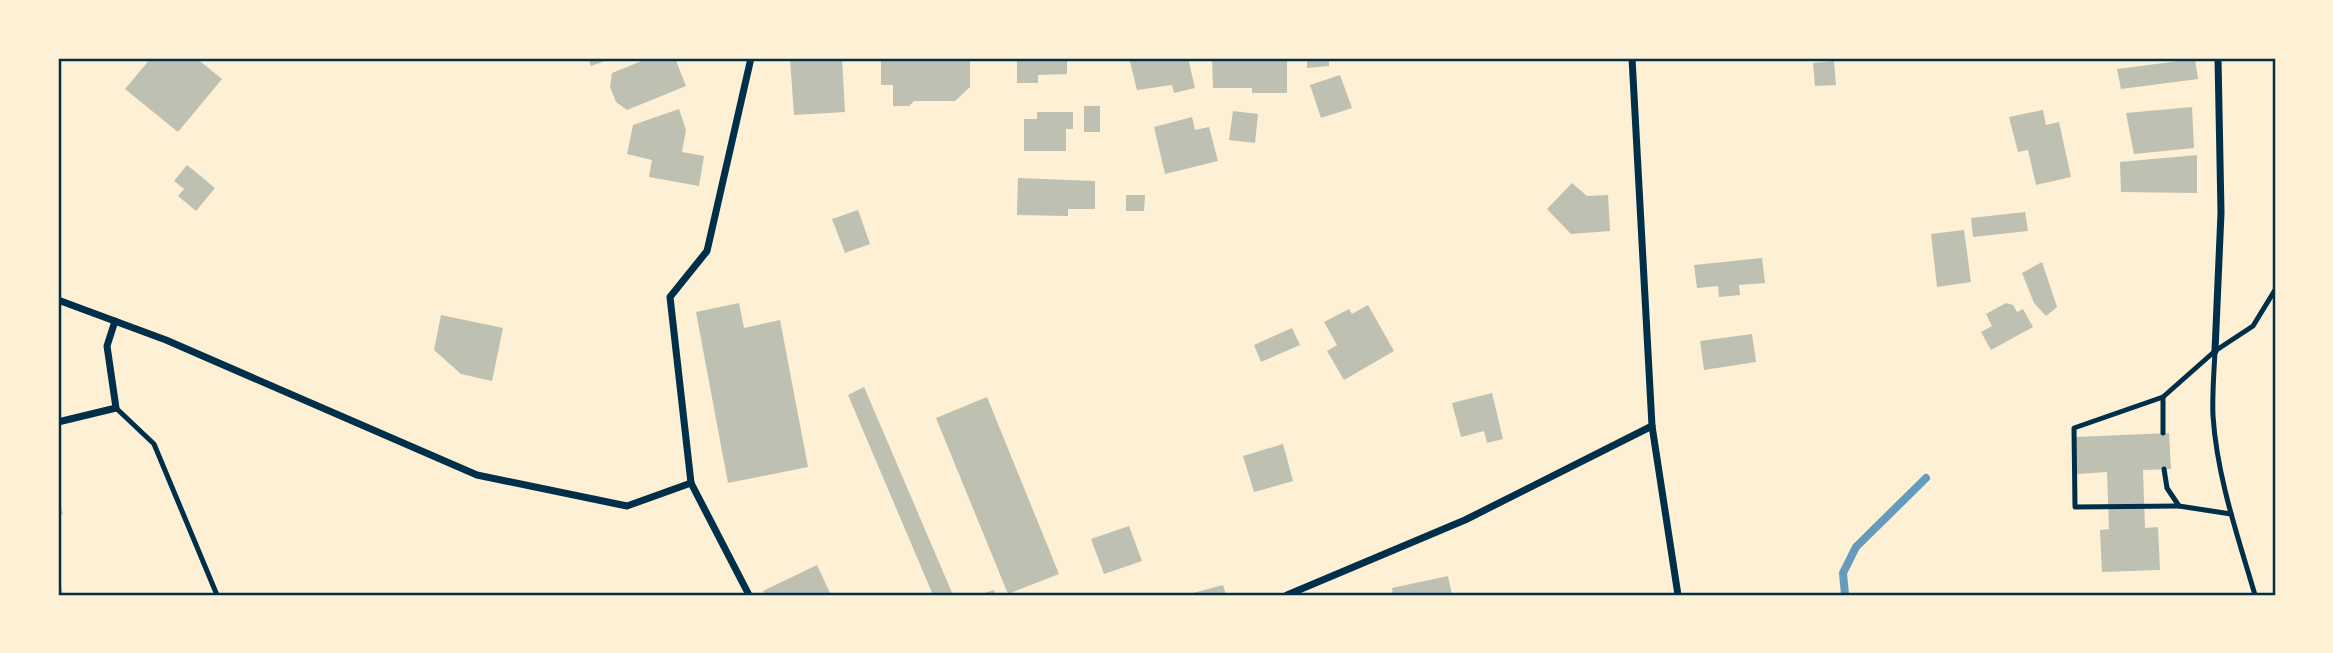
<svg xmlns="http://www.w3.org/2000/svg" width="2333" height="653" viewBox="0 0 2333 653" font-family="Barlow,sans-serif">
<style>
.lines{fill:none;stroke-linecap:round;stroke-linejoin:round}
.stream{stroke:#669bbc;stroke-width:8}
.building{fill:#bec0b2}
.service{stroke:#003049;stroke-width:5}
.minor{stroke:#003049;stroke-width:7}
.neatline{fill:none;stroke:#003049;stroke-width:2.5}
</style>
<rect width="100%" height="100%" fill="#fdf0d5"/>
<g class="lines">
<polyline class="stream" points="1845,595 1843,573 1856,547 1926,478"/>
</g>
<g class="building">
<polygon points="151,58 196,58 222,79 178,132 125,89"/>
<polygon points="588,58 614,58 591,66"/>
<polygon points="649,58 675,58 686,86 627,110 616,102 610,87 612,73"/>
<polygon points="790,58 842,58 845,112 794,115"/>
<polygon points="881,58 970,60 970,87 955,101 914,101 909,106 893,106 893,85 881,85"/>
<polygon points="1017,58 1067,58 1067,74 1038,75 1038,83 1017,83"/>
<polygon points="1129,58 1188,58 1195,88 1174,93 1172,85 1137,90"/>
<polygon points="1212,58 1287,58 1287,93 1252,93 1252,88 1213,88"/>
<polygon points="1307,58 1329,58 1329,66 1307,68"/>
<polygon points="2195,59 2198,79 2121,89 2117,69"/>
<polygon points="1834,61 1836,85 1815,86 1813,63"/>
<polygon points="1340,75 1352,108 1321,118 1310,85"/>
<rect x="1084" y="106" width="16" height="26"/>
<polygon points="2192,107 2194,148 2134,154 2126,113"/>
<polygon points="679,109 686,130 682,152 704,156 699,186 649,177 652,160 627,154 633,125"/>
<polygon points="2043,110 2046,125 2059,122 2071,177 2036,185 2028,150 2018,152 2009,117"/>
<polygon points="1233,111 1258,114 1255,143 1229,140"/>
<polygon points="1037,112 1073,112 1073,129 1066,129 1066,151 1024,151 1024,119 1037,119"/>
<polygon points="1192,117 1195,130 1209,127 1218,161 1165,174 1154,127"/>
<polygon points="2197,155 2197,193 2121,192 2120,162"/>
<polygon points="187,165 215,188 196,211 178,196 184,189 174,181"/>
<polygon points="1018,178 1095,181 1095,209 1068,209 1068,216 1017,215"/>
<polygon points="1572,183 1587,196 1608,195 1610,231 1571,234 1547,209"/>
<polygon points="1126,195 1145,195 1144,211 1126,211"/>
<polygon points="858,210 870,244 845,253 832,219"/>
<polygon points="2025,212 2028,231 1973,237 1971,218"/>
<polygon points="1964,230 1971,282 1937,287 1931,234"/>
<polygon points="1762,258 1765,283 1739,285 1740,295 1719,297 1718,286 1697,288 1694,265"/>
<polygon points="2042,262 2057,307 2046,316 2034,303 2022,273"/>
<polygon points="739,303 744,328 780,320 808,467 728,483 696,312"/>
<polygon points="2006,303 2013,305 2017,312 2023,309 2033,327 1991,350 1981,332 1992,326 1986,314"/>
<polygon points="1368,305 1394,351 1344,380 1327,351 1337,345 1324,322 1349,309 1352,314"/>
<polygon points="441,315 503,328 492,381 461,374 434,350"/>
<polygon points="1292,328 1300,345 1261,362 1254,345"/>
<polygon points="1752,334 1756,362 1704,370 1700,341"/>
<polygon points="864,387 953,595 933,595 848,395"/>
<polygon points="1492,393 1503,439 1487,443 1484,431 1461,437 1452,403"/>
<polygon points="987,397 1059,574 1008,594 936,418"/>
<polygon points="2169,433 2171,469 2143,470 2145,528 2158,527 2160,570 2102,572 2100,530 2109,529 2107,472 2077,474 2076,437"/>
<polygon points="1283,444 1293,481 1254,492 1243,456"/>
<polygon points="58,497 63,514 58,515"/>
<polygon points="1129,526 1142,561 1104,574 1091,539"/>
<polygon points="817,565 831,595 765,595 763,591"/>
<polygon points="1448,576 1452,595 1393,595 1392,588"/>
<polygon points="61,584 63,595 58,595 58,585"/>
<polygon points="1223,585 1226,595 1189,595 1189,594"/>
<polygon points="994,590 995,595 978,595"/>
</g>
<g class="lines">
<g class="service">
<path d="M2215,351C2214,373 2212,395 2213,416C2217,477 2238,537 2255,595"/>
<polyline points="2163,397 2074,428 2075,507 2179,506"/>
<polyline points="116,408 154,444 217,595"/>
<polyline points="2163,433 2163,397 2215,351 2253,326 2275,290"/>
<polyline points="2164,469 2167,488 2179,506 2231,514"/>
</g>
<g class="minor">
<polyline points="1632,58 1652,426 1678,595"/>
<polyline points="58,300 166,340 477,475 627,506 691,483"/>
<polyline points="2215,351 2221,213 2218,58"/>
<polyline points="58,422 116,408 107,346 115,321"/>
<polyline points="749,595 691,483 670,297 707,251 751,58"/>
<polyline points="1287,595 1465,520 1652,426"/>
</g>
</g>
<rect width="2333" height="653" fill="none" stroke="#fdf0d5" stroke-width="119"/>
<rect x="60" y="60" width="2214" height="534" class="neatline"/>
</svg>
